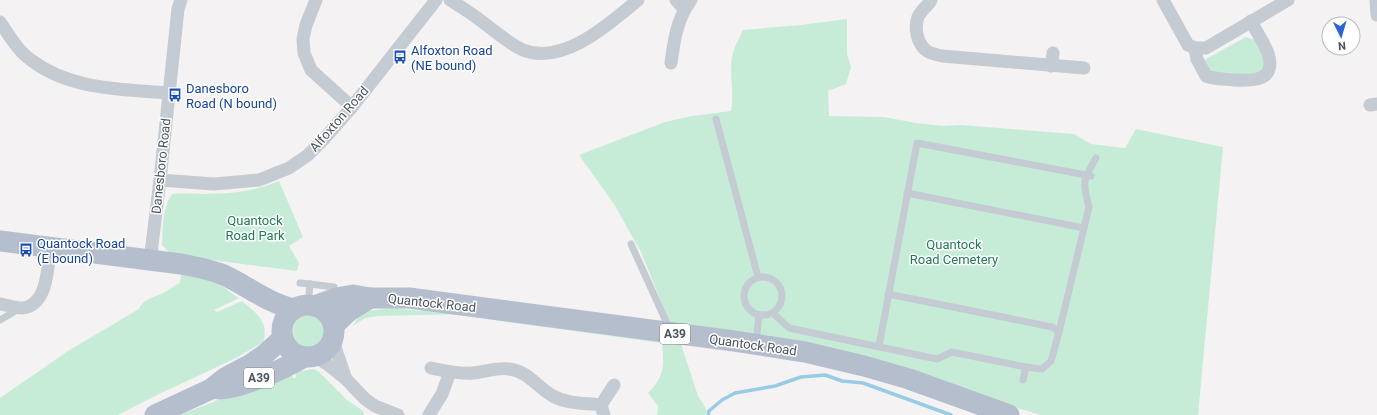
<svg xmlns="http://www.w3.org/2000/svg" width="1377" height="415" viewBox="0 0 1377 415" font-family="Roboto,sans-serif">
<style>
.green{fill:#c6ecd8}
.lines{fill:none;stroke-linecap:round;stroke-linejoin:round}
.stream{stroke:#98cce4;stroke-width:3.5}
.lane{stroke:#c4cbd2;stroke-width:7}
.street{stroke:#c4cbd2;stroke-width:13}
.primary{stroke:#b5becd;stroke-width:21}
.labels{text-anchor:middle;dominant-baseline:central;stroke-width:3;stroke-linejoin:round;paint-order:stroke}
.shield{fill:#fff;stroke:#81878e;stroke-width:1}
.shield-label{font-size:12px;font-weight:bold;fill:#4b535d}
.transit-label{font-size:13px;fill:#164399;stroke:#fff;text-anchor:start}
.street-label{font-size:13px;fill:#4b535d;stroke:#fff}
.park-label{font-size:13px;fill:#227956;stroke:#fff}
</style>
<rect width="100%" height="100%" fill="#f4f2f2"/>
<g class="green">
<path d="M847,19V54L851,67L846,84L828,91L829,116L884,117L916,123L944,126L961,125L1074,134L1091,144L1125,148L1136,129L1223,147L1198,415H1041L998,402L671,326L641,252L614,204L579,155L665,122L692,116L731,111C735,94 728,70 733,53C735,45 740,37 743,30L801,25Z"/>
<polygon points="1246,37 1255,40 1267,63 1264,73 1213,76 1205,65 1206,59"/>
<path d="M279,181L303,237L289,246L299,263L297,271L181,256L170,253L162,245C163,227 162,209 172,194C184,193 195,194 206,194C232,194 255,191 279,181Z"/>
<path d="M181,275C196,276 211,279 224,287C229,291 233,295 239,298L214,310L217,312L242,301C255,312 270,322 263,342L236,358L157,395L118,415H0V398L68,351L139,309C144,298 154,298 163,293C169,290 174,285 180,283Z"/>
<path d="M436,307L680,341L698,396L707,410L705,415H657L658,406L648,393C665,376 664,366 662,343L500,321L466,314L378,316L365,318L353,326L358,317L366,311L394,308L419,311Z"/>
<circle cx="309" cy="331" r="16"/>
<polygon points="313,369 318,371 347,400 363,411 364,415 180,415 218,400 292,375 293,378 295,378 296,377 295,372"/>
</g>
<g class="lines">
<polyline class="stream" points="708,415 709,411 722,400 735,393 775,386 801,377 825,375 842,381 863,383 951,415"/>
<g class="lane">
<polyline points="716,119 758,277"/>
<polyline points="907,193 1084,228"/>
<polyline points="631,244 670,330"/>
<circle cx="763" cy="296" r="19"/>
<polyline points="300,283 310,284"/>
<polyline points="888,294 1052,327 1059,332"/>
<polyline points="308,305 310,284 334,287"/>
<path d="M773,313L789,328L937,359L952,352L1026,367L1042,369L1051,361L1059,332L1089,207C1082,182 1083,180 1096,158"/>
<polyline points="0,320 19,309"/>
<polyline points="756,342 759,315"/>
<polyline points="879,346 917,143 1091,176"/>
<polyline points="1023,380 1026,367"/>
</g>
<g class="street">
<polyline points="316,0 306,25 303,39 304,53 311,70 352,107"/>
<path d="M450,0C465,9 479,19 493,30C502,37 512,45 523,50C563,66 609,24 638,0"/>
<polyline points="676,0 684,9"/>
<path d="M931,0C928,6 921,10 918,17C914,28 917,44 927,51C932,54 937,55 942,56L1084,68"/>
<polyline points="1163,0 1188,45 1195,48 1206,48 1288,0"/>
<polyline points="1376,0 1377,15"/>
<path d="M0,22C9,35 18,51 31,60C70,90 122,89 168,93"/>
<path d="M1195,48L1197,59L1206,76C1215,79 1224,79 1233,80C1250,81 1275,82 1269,57C1267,46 1256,32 1251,21"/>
<path d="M671,63C674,40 677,19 691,0"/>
<polyline points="1051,66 1053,53"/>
<polyline points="1370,105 1377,104"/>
<polyline points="160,180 214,184 259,180 289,168 308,155 324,139 352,107 436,0"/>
<polyline points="150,261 160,180 178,9 181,0"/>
<path d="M0,304C7,305 15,308 22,308C48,306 48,266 50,247"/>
<polyline points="333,341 346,379"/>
<polyline points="315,356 327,364 346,379 365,399 375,406 398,415"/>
<path d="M431,368C444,371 459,374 473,373C485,372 497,367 509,369C528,371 538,388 553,396C567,404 586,403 601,405"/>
<polyline points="429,415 442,394 450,372"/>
<polyline points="604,415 601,405 614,385"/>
</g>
<g class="primary">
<path d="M0,241L181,264C196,267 210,269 224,275C247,286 268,303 294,309"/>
<circle cx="308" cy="331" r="26"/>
<polyline points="314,306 336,298 353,295 370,298 409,298 734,341 805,352 864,366 909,379 1009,415"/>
<polyline points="334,325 349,311 370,298"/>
<path d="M219,389C242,388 284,369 304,357"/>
<polyline points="155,415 211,389 225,378 251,364 264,355 283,338"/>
</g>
</g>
<defs>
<g id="bus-bare" transform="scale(1.08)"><path d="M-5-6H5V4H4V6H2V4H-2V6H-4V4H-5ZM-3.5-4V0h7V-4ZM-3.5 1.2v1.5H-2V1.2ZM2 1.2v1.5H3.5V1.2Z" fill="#1a4fb4" stroke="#fff" stroke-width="2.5" paint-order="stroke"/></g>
</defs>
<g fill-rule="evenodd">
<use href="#bus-bare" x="400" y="57"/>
<use href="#bus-bare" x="175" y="95"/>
<use href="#bus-bare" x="26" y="250"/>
</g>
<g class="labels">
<g class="shield">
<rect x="660" y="324" width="30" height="20" rx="3"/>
<rect x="244" y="368" width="30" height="20" rx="3"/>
</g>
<g class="shield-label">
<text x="675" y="334">A39</text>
<text x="259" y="378">A39</text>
</g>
<g class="transit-label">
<text x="411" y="50">Alfoxton Road<tspan x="411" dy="15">(NE bound)</tspan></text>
<text x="186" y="88">Danesboro<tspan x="186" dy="15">Road (N bound)</tspan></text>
<text x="37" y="243">Quantock Road<tspan x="37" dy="15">(E bound)</tspan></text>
</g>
<g class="street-label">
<text transform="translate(339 119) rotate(-49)">Alfoxton Road</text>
<text transform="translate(161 166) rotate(-84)">Danesboro Road</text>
<text transform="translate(432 303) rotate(6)">Quantock Road</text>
<text transform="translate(753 345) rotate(8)">Quantock Road</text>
</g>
<g class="park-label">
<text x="255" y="220">Quantock<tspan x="255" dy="15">Road Park</tspan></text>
<text x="954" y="244">Quantock<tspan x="954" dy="15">Road Cemetery</tspan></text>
</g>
</g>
<g transform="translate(1341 36) rotate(175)"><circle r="19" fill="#ffffff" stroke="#b7babe"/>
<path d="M0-3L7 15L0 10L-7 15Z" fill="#2d64d3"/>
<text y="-6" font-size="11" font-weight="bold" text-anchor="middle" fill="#4b535d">N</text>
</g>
</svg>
